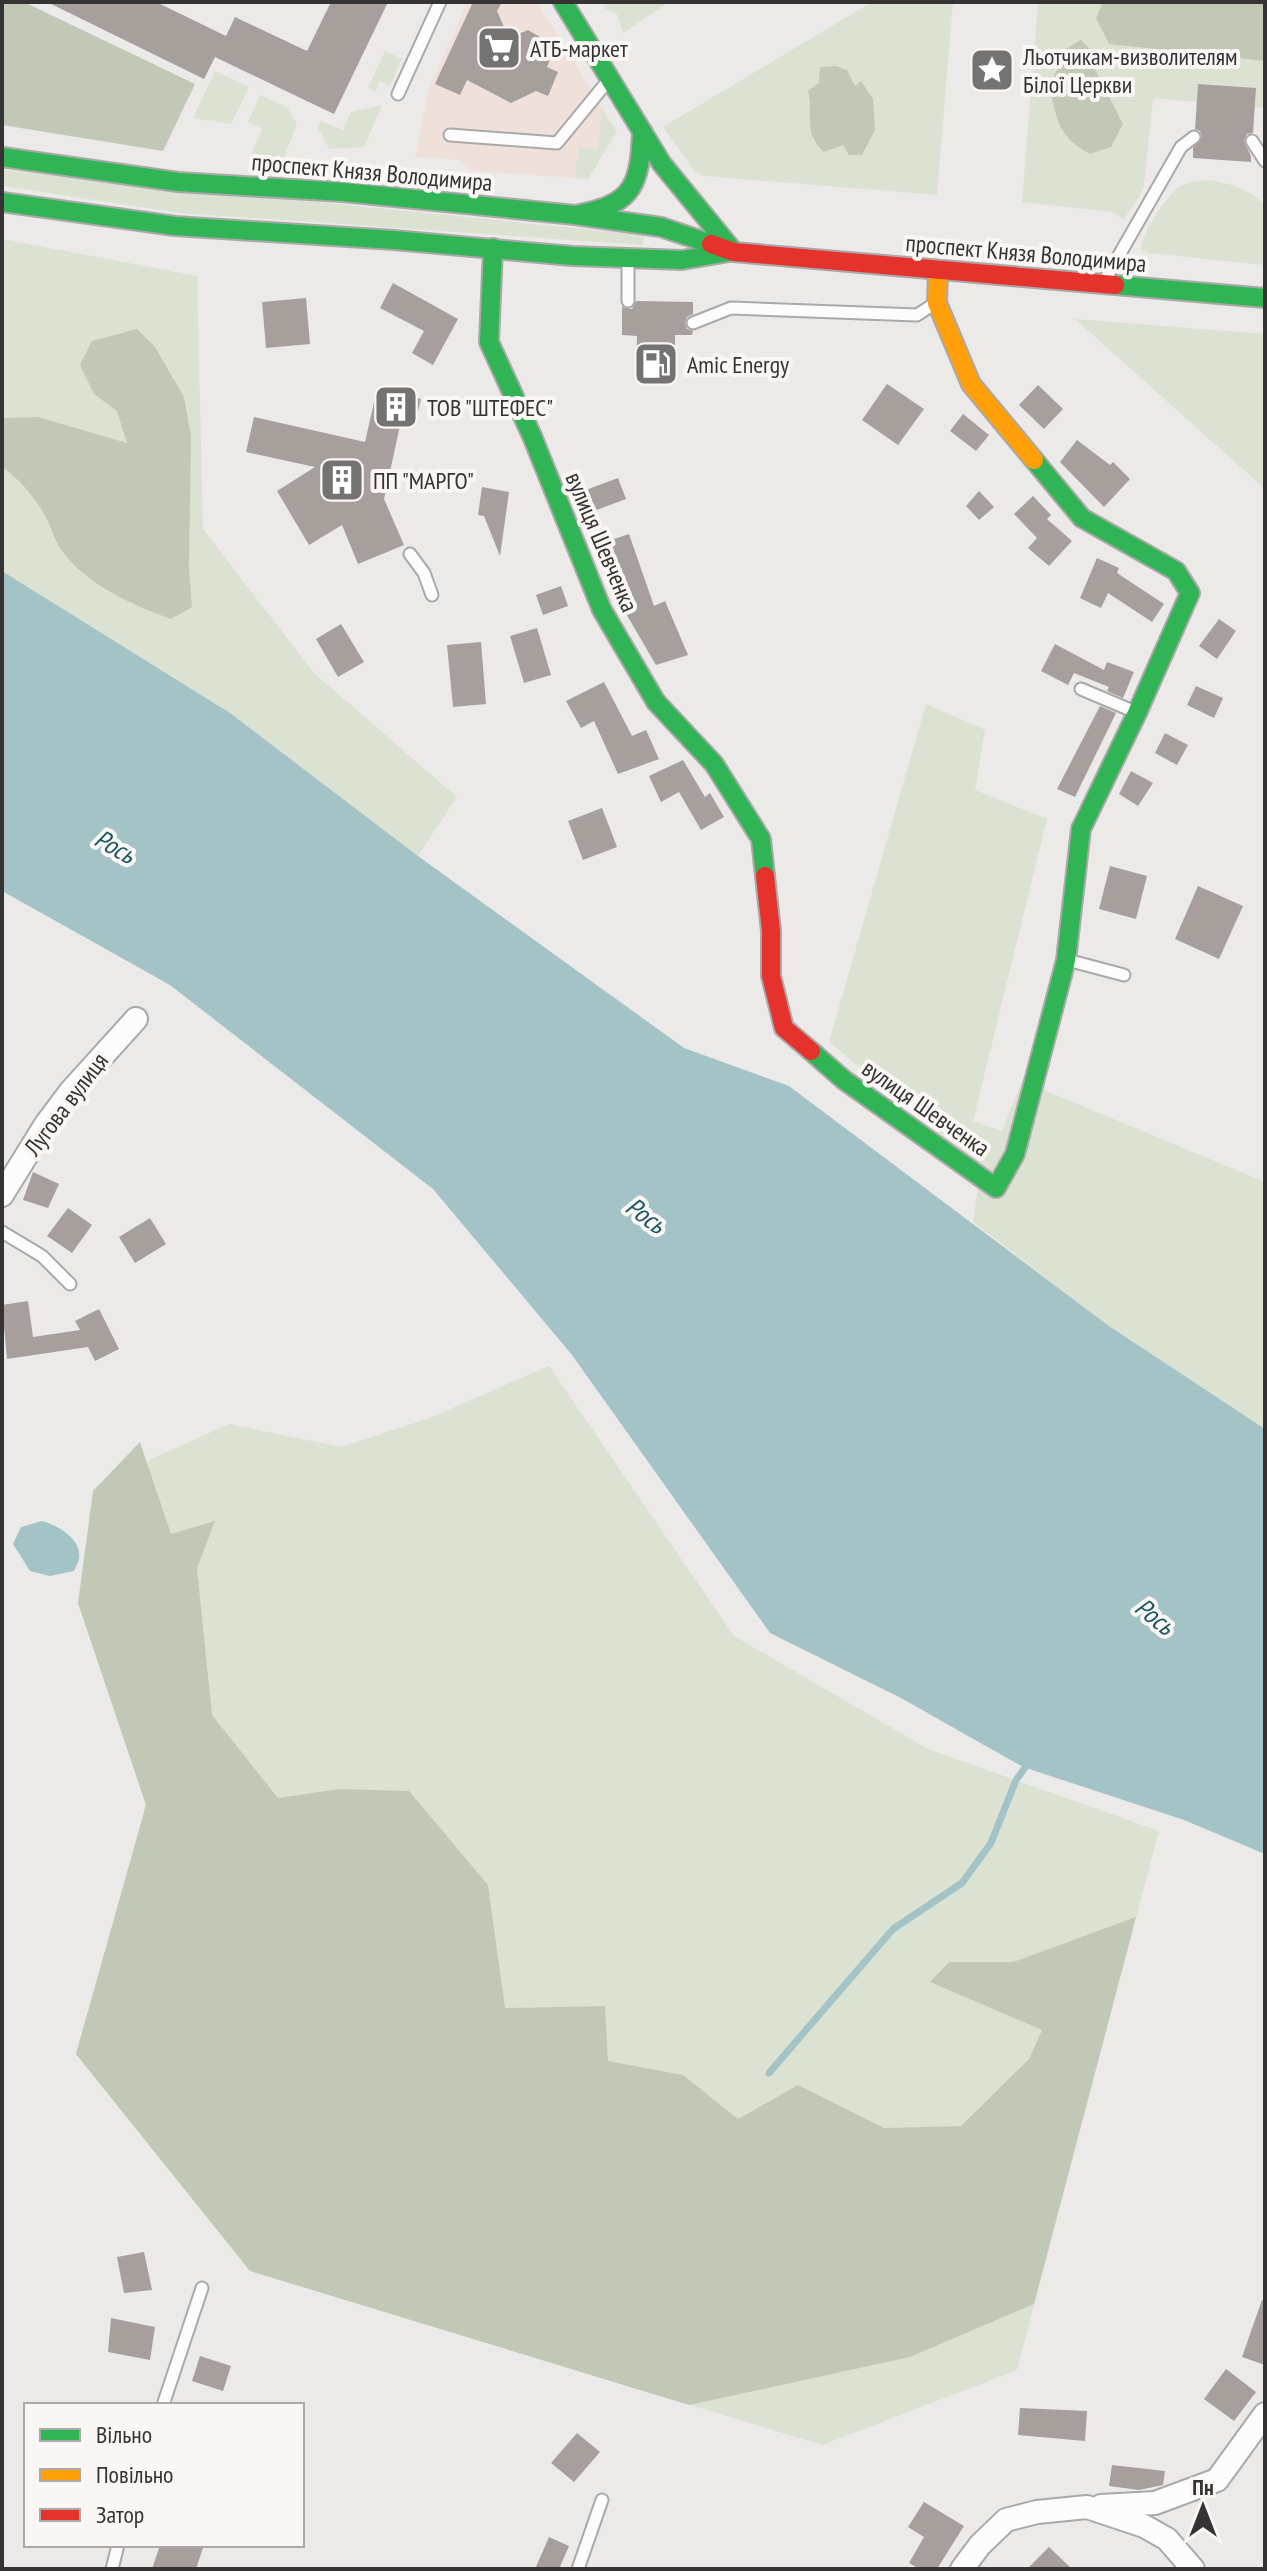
<svg xmlns="http://www.w3.org/2000/svg" width="1267" height="2571" viewBox="0 0 1267 2571" font-family="'PT Sans Narrow',sans-serif">
<style>
.commercial{fill:#efe1da}
.green{fill:#dbe2d2}
.forest{fill:#c1c9b6}
.water{fill:#a4c3c7}
.lines{fill:none;stroke-linecap:round;stroke-linejoin:round}
.stream{stroke:#a4c3c7;stroke-width:7}
.building{fill:#a79f9c}
.lane-casing{stroke:#aaa9a8;stroke-width:15}
.street-casing{stroke:#aaa9a8;stroke-width:26}
.fast-casing{stroke:#aaa9a8;stroke-width:22}
.slow-casing{stroke:#aaa9a8;stroke-width:22}
.jam-casing{stroke:#aaa9a8;stroke-width:22}
.lane{stroke:#fcfcfc;stroke-width:11}
.street{stroke:#fcfcfc;stroke-width:22}
.fast{stroke:#30b455;stroke-width:18}
.slow{stroke:#ff9f0a;stroke-width:18}
.jam{stroke:#e5322d;stroke-width:18}
.labels{text-anchor:middle;dominant-baseline:central;stroke-width:8;stroke-linejoin:round;paint-order:stroke}
.poi-label{font-size:24px;fill:#353333;stroke:#faf6f4;text-anchor:start}
.street-label{font-size:24px;fill:#353333;stroke:#faf6f4}
.water-label{font-size:26px;font-style:italic;fill:#1a5861;stroke:#faf6f4}
</style>
<rect width="100%" height="100%" fill="#eceae8"/>
<polygon class="commercial" points="467,2 537,2 617,131 588,179 472,171 460,160 415,157 428,91"/>
<g class="green">
<polygon points="603,2 669,2 623,33 617,14 606,9"/>
<polygon points="872,2 953,2 937,195 704,176 694,171 663,127"/>
<polygon points="1038,2 1265,2 1265,108 1255,107 1256,88 1198,84 1197,102 1153,98 1144,185 1140,195 1124,219 1112,212 1022,202"/>
<polygon points="385,51 402,59 390,86 380,81 375,92 368,88"/>
<polygon points="215,71 249,87 231,124 193,118"/>
<polygon points="260,95 287,107 297,124 284,158 251,155 262,129 248,122"/>
<polygon points="382,105 364,147 329,149 318,128 321,121 343,130 351,112"/>
<polygon points="602,110 617,131 588,179 575,178 578,148 598,149"/>
<polygon points="2,170 644,235 643,245 180,213 2,186"/>
<path d="M1208,180C1232,184 1248,188 1265,205V265L1147,253L1141,249C1143,232 1167,192 1183,185C1191,181 1200,181 1208,180Z"/>
<polygon points="2,239 197,276 203,529 314,673 457,797 418,856 230,713 2,571"/>
<polygon points="1075,319 1265,334 1265,489"/>
<polygon points="926,704 985,730 975,790 1047,819 973,1121 1002,1131 1022,1081 1265,1182 1265,1429 1109,1326 973,1222 981,1168 829,1042"/>
<polygon points="549,1366 734,1636 928,1749 1159,1831 1017,2370 822,2445 250,2271 76,2054 146,1805 78,1603 149,1460 229,1424 341,1447 427,1419"/>
</g>
<g class="forest">
<polygon points="2,2 24,2 195,84 163,151 2,125"/>
<polygon points="1103,2 1265,2 1265,61 1109,44 1096,18"/>
<path d="M1081,40L1090,49L1096,71L1123,124L1111,147L1090,154C1057,136 1058,121 1049,87L1067,48Z"/>
<path d="M836,66L847,70L855,86L861,81L873,99L875,130L862,155H849L843,145L824,152C802,131 814,116 808,91L819,83L820,67Z"/>
<path d="M137,329L155,347L184,397L191,436L189,567L192,607L171,619C132,605 87,585 62,551C54,540 51,525 43,512C33,495 18,478 2,467V419L5,418L38,417L127,443L117,411L94,394L80,365L92,341Z"/>
<polygon points="140,1442 171,1534 215,1521 197,1568 212,1715 278,1798 340,1789 409,1791 488,1885 505,2008 605,2006 608,2061 683,2075 738,2119 798,2085 884,2128 961,2126 1029,2059 1042,2030 930,1982 949,1962 1013,1962 1136,1917 1034,2304 910,2357 689,2405 250,2271 76,2054 146,1805 78,1603 93,1491"/>
</g>
<g class="water">
<polygon points="2,571 230,713 418,856 684,1048 789,1086 1109,1326 1265,1429 1265,1854 1184,1820 1023,1767 901,1698 770,1633 572,1355 433,1189 170,985 2,891"/>
<path d="M42,1521C57,1525 82,1539 79,1558C79,1562 76,1566 74,1571L50,1576L30,1571L13,1544L21,1527Z"/>
</g>
<g class="lines">
<polyline class="stream" points="769,2073 893,1929 962,1883 991,1843 1016,1780 1030,1761"/>
</g>
<g class="building">
<polygon points="47,2 156,2 226,36 235,17 307,51 331,2 388,2 334,114 215,57 204,79"/>
<polygon points="473,2 502,2 497,11 509,38 528,30 540,37 551,57 547,67 558,72 548,96 536,91 511,103 467,80 460,95 435,84"/>
<polygon points="1198,84 1256,88 1253,133 1247,134 1244,141 1251,156 1251,162 1193,158 1193,148 1202,137 1200,131 1195,129"/>
<polygon points="393,283 458,319 433,365 412,353 424,331 380,308"/>
<polygon points="306,298 310,344 266,348 262,302"/>
<polygon points="636,301 693,302 693,314 687,317 685,323 687,329 693,331 692,335 675,335 675,379 636,379 637,336 622,335 622,307 632,309"/>
<polygon points="887,384 924,409 898,445 862,420"/>
<polygon points="1038,385 1063,409 1044,429 1019,405"/>
<polygon points="377,389 421,399 415,424 401,421 384,499 404,545 358,564 342,525 309,545 277,491 315,467 246,452 254,417 365,442"/>
<polygon points="963,414 989,435 976,451 950,431"/>
<polygon points="1077,440 1110,465 1113,462 1130,479 1104,507 1060,462"/>
<polygon points="618,478 626,499 591,512 583,491"/>
<polygon points="482,487 509,492 500,556 484,516 478,515"/>
<polygon points="979,491 994,507 979,520 966,506"/>
<polygon points="1033,496 1051,515 1047,519 1072,541 1049,566 1028,548 1037,538 1014,514"/>
<polygon points="629,534 654,606 665,601 688,655 656,665 618,600 596,545"/>
<polygon points="1097,558 1119,568 1117,573 1164,604 1152,622 1108,593 1101,608 1080,598"/>
<polygon points="561,586 568,606 543,615 536,595"/>
<polygon points="1219,619 1236,631 1217,659 1199,646"/>
<polygon points="341,624 364,662 338,677 316,639"/>
<polygon points="537,628 551,675 524,683 510,636"/>
<polygon points="481,642 486,704 453,707 447,645"/>
<polygon points="1055,644 1104,670 1107,662 1134,672 1123,698 1107,691 1109,687 1074,673 1068,685 1041,671"/>
<polygon points="604,682 632,736 646,730 659,759 618,774 594,721 581,728 566,701"/>
<polygon points="1196,686 1223,698 1214,718 1187,705"/>
<polygon points="1100,706 1116,713 1075,797 1057,789"/>
<polygon points="1165,733 1188,745 1177,765 1155,753"/>
<polygon points="683,760 705,797 710,793 724,817 701,830 679,792 661,802 649,776"/>
<polygon points="1131,771 1153,783 1138,806 1119,794"/>
<polygon points="602,808 617,847 583,860 568,821"/>
<polygon points="1110,866 1147,876 1136,919 1099,909"/>
<polygon points="1198,886 1243,906 1219,959 1175,939"/>
<polygon points="33,1172 59,1184 48,1208 23,1200"/>
<polygon points="68,1208 92,1225 72,1253 47,1236"/>
<polygon points="150,1218 166,1244 135,1263 119,1237"/>
<polygon points="28,1301 33,1337 80,1330 75,1321 99,1309 119,1349 95,1361 88,1347 7,1359 2,1305"/>
<polygon points="144,2252 152,2290 124,2293 117,2257"/>
<polygon points="1262,2300 1265,2301 1265,2365 1242,2357"/>
<polygon points="111,2318 155,2327 150,2360 108,2352"/>
<polygon points="200,2356 231,2366 223,2391 192,2381"/>
<polygon points="1226,2369 1256,2392 1234,2421 1204,2399"/>
<polygon points="1020,2408 1087,2411 1085,2441 1018,2435"/>
<polygon points="577,2433 600,2452 574,2482 551,2463"/>
<polygon points="1112,2465 1165,2471 1163,2485 1139,2490 1109,2486"/>
<polygon points="924,2502 964,2526 937,2569 919,2569 909,2563 924,2537 908,2527"/>
<polygon points="549,2537 569,2546 559,2569 535,2569"/>
<polygon points="160,2545 204,2545 196,2569 152,2569"/>
<polygon points="1049,2547 1072,2569 1027,2569"/>
</g>
<g class="lines">
<g class="lane-casing">
<g id="lane">
<polyline points="398,94 440,2"/>
<polyline points="450,135 557,143 607,82"/>
<polyline points="1252,141 1265,161"/>
<polyline points="628,264 628,301"/>
<polyline points="1106,278 1181,147 1194,137"/>
<polyline points="693,323 731,308 917,315 934,304"/>
<polyline points="410,554 424,573 432,595"/>
<polyline points="1081,689 1133,711"/>
<polyline points="1071,961 1124,975"/>
<polyline points="2,1232 42,1256 70,1284"/>
<polyline points="163,2405 202,2288"/>
<polyline points="112,2569 118,2545"/>
<polyline points="578,2569 602,2500"/>
</g>
</g>
<g class="street-casing">
<g id="street">
<polyline points="2,1195 46,1124 70,1092 136,1019"/>
<polyline points="1101,2506 1155,2503 1217,2480 1265,2414"/>
<polyline points="962,2569 980,2545 1006,2520 1037,2512 1087,2507 1144,2526 1167,2539 1193,2569"/>
</g>
</g>
<g class="fast-casing">
<g id="fast">
<polyline points="563,2 662,164 734,252"/>
<polyline points="2,157 178,182 343,192 575,215 661,227 711,244"/>
<polyline points="2,202 175,226 394,240 572,256 682,260 729,252"/>
<path d="M580,214C634,204 640,183 642,131"/>
<polyline points="493,248 489,342 532,436 602,610 656,702 714,764 761,839 765,876"/>
<polyline points="1115,285 1265,298"/>
<polyline points="811,1051 844,1080 996,1188 1015,1154 1066,960 1081,829 1137,713 1190,593 1176,571 1082,518 1034,460"/>
</g>
</g>
<g class="slow-casing">
<polyline id="slow" points="938,270 937,303 971,384 1034,460"/>
</g>
<g class="jam-casing">
<g id="jam">
<polyline points="711,244 734,252 1115,285"/>
<polyline points="765,876 771,931 771,976 784,1028 811,1051"/>
</g>
</g>
<use href="#lane" class="lane"/>
<use href="#street" class="street"/>
<use href="#fast" class="fast"/>
<use href="#slow" class="slow"/>
<use href="#jam" class="jam"/>
</g>
<defs>
<g id="supermarket-square" transform="scale(2.3)"><rect x="-9" y="-9" width="18" height="18" rx="4" fill="#757372" stroke="#faf6f4"/><path d="M-6-5.5h2.5l.6 2H6L4.5 2H-2.5L-4.4-4H-6ZM-1.5 3.2a1.3 1.3 0 1 0 .1 0ZM3 3.2a1.3 1.3 0 1 0 .1 0Z" fill="#fff"/></g>
<g id="sight-square" transform="scale(2.3)"><rect x="-9" y="-9" width="18" height="18" rx="4" fill="#757372" stroke="#faf6f4"/><path d="M0-6L1.8-2.2L6-1.7L2.9 1.2L3.7 5.4L0 3.3L-3.7 5.4L-2.9 1.2L-6-1.7L-1.8-2.2Z" fill="#fff"/></g>
<g id="fuel-square" transform="scale(2.3)"><rect x="-9" y="-9" width="18" height="18" rx="4" fill="#757372" stroke="#faf6f4"/><path d="M-5.5-6h7V0h2V4h1.3V-2.5L3-4.5l.8-.8L6-3V5H2.5V1h-1V6h-7ZM-4.2-4.7v3.2H.2V-4.7Z" fill="#fff"/></g>
<g id="building-square" transform="scale(2.3)"><rect x="-9" y="-9" width="18" height="18" rx="4" fill="#757372" stroke="#faf6f4"/><path d="M-4-6H4V6H1V3H-1V6H-4ZM-2.5-4.3h1.7v1.8h-1.7ZM.8-4.3h1.7v1.8H.8ZM-2.5-1h1.7V.8h-1.7ZM.8-1h1.7V.8H.8Z" fill="#fff"/></g>
</defs>
<g fill-rule="evenodd">
<use href="#supermarket-square" x="499" y="48"/>
<use href="#sight-square" x="992" y="70"/>
<use href="#fuel-square" x="656" y="364"/>
<use href="#building-square" x="396" y="407"/>
<use href="#building-square" x="342" y="480"/>
</g>
<g class="labels">
<g class="poi-label">
<text x="530" y="48">АТБ-маркет</text>
<text x="1023" y="56">Льотчикам-визволителям<tspan x="1023" dy="28">Білої Церкви</tspan></text>
<text x="687" y="364">Amic Energy</text>
<text x="427" y="407">ТОВ "ШТЕФЕС"</text>
<text x="373" y="480">ПП "МАРГО"</text>
</g>
<g class="street-label">
<text transform="translate(372 172) rotate(5)">проспект Князя Володимира</text>
<text transform="translate(1026 253) rotate(5)">проспект Князя Володимира</text>
<text transform="translate(602 542) rotate(67)">вулиця Шевченка</text>
<text transform="translate(66 1104) rotate(-53)">Лугова вулиця</text>
<text transform="translate(926 1108) rotate(35)">вулиця Шевченка</text>
</g>
<g class="water-label">
<text transform="translate(115 846) rotate(30)">Рось</text>
<text transform="translate(646 1215) rotate(37)">Рось</text>
<text transform="translate(1155 1616) rotate(39)">Рось</text>
</g>
</g>
<rect width="1267" height="2571" fill="none" stroke="#353333" stroke-width="8"/>
<rect x="24" y="2403" width="280" height="144" fill="#faf6f4" stroke="#aba8a7" stroke-width="2"/>
<rect x="40" y="2429" width="40" height="12" fill="#30b455" stroke="#aba8a7" stroke-width="2"/>
<text x="96" y="2443" font-size="24" fill="#353333">Вільно</text>
<rect x="40" y="2469" width="40" height="12" fill="#ff9f0a" stroke="#aba8a7" stroke-width="2"/>
<text x="96" y="2483" font-size="24" fill="#353333">Повільно</text>
<rect x="40" y="2509" width="40" height="12" fill="#e5322d" stroke="#aba8a7" stroke-width="2"/>
<text x="96" y="2523" font-size="24" fill="#353333">Затор</text>
<g transform="translate(1203 2507)" stroke="#faf6f4" stroke-width="6" paint-order="stroke">
<path d="M0-6L14 30L0 20L-14 30Z" fill="#353333"/>
<text y="-12" font-size="22" font-weight="bold" text-anchor="middle" fill="#353333">Пн</text>
</g>
</svg>
